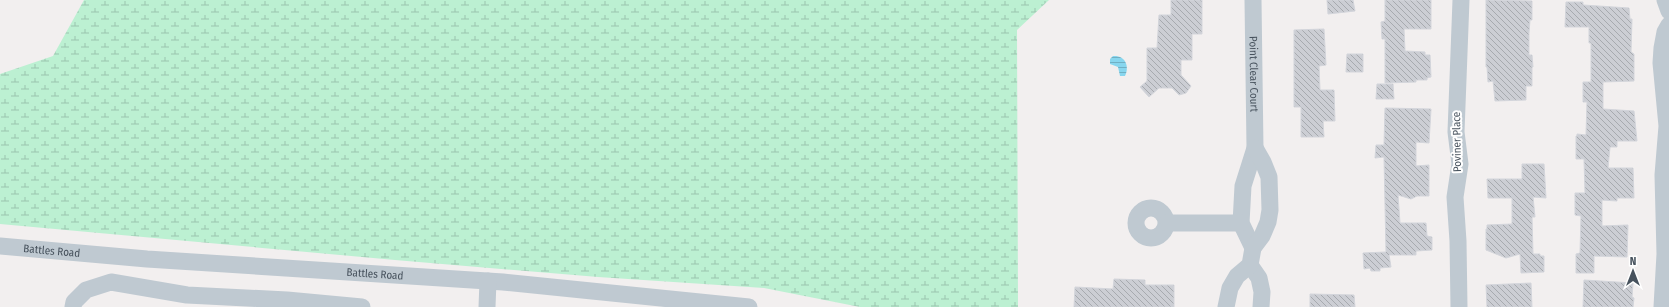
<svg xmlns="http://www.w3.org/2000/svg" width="1669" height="307" viewBox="0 0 1669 307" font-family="'Fira Sans Condensed',sans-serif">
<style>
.wetland{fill:url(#wetland-marsh)}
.water{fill:url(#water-rules)}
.building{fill:url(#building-back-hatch);stroke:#d3d5db}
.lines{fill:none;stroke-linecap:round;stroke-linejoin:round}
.minor{stroke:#bfc9d1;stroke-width:17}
.labels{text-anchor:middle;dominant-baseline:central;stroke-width:4;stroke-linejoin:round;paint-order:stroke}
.street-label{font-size:11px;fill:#47525d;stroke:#fff}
</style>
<defs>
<pattern id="wetland-marsh" width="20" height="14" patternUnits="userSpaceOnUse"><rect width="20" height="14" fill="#bcf0d2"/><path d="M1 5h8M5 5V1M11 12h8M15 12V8" fill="none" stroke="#9bc5ae"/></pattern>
<pattern id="water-rules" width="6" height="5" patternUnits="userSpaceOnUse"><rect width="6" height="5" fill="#88d6ee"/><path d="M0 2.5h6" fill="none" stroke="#71b0c4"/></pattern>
<pattern id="building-back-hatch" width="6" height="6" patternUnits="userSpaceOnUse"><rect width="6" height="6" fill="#ccced4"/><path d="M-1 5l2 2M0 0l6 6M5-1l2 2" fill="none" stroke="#a7aaaf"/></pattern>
</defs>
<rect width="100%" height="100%" fill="#f2efef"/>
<polygon class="wetland" points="84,0 1049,0 1017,30 1018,307 860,307 764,288 598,277 395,260 0,224 0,74 53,56"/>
<path class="water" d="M1113,56C1125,55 1130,66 1125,76H1120L1118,67L1110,64V59Z"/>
<g class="building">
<polygon points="1171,0 1202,0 1202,34 1192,34 1192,60 1181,60 1181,75 1191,86 1186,93 1179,95 1172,88 1159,88 1149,97 1140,87 1147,81 1147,48 1157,48 1159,15 1171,15"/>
<polygon points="1327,0 1353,0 1355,11 1328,14"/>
<polygon points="1385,0 1431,0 1431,29 1404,29 1405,51 1425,52 1425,55 1430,55 1431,77 1427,78 1427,80 1416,80 1416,82 1385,83 1385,39 1382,39 1381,22 1385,21"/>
<polygon points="1486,0 1532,1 1532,20 1530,20 1529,33 1529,55 1532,55 1533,67 1532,67 1532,86 1526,86 1526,100 1495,101 1493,81 1488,82 1487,67 1486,67"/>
<polygon points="1566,2 1583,2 1583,5 1629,8 1630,19 1632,19 1631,52 1634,54 1634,81 1603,82 1603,109 1634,111 1637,141 1617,141 1617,147 1610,147 1608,168 1633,168 1634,198 1617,198 1617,201 1602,200 1602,226 1628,225 1627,257 1594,256 1594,273 1576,273 1576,254 1580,253 1581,216 1575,215 1575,193 1585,193 1584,159 1576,159 1576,136 1577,136 1577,134 1586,135 1587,102 1583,102 1583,82 1591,82 1591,43 1589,43 1589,27 1565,27"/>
<polygon points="1324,29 1326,65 1319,66 1320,90 1334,90 1335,121 1323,121 1324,137 1301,137 1301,107 1294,107 1294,30"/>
<polygon points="1347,54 1363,54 1363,72 1346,72"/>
<polygon points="1377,84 1393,84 1394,99 1376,99"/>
<polygon points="1385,108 1431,109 1429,143 1416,142 1416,166 1429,165 1429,196 1417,196 1411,199 1398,195 1400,223 1426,223 1427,236 1432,237 1432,250 1416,251 1416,255 1389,255 1391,267 1380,268 1380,271 1371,271 1370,268 1364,269 1363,253 1386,252 1384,157 1375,158 1376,145 1384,145"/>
<polygon points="1522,164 1544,164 1546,198 1533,197 1535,217 1532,217 1533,254 1540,254 1540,256 1544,256 1544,272 1521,273 1520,254 1506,258 1486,250 1486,229 1487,229 1487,225 1512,224 1512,198 1488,198 1487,179 1522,179"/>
<polygon points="1114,279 1145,280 1145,285 1174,285 1174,307 1074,307 1075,287 1113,289"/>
<polygon points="1584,280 1633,283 1632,297 1634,298 1633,307 1583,307"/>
<polygon points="1531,283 1532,307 1487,307 1486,285"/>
<polygon points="1310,294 1354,295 1355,307 1310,307"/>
</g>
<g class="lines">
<g class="minor">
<path id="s1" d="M1253,0L1255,148L1243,186L1241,223L1253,248"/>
<polyline points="1665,0 1669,11"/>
<circle cx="1151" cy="223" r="15"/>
<polyline points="1167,223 1241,223"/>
<path id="s2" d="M0,246L147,259L503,282L749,307"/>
<polyline points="1250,265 1259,278 1262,292 1261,307"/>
<polyline points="73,307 74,302 86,290 111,282 187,295 287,300 362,307"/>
<polyline points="487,307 488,281"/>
<polyline points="1226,307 1230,288 1237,276 1250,265 1253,248 1262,236 1268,222 1270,210 1269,177 1263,162 1255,148"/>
<polyline points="1459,307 1458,241 1455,197 1460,164 1456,132 1461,0"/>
<polyline points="1662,307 1665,254 1663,175 1667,126 1661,63 1662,48 1665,32 1669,25"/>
</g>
</g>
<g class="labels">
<g class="street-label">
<text stroke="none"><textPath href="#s1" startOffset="74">Point Clear Court</textPath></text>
<text transform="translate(1457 142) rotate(-91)">Poviner Place</text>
<text stroke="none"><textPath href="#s2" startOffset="52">Battles Road</textPath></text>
<text stroke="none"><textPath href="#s2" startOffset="376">Battles Road</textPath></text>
</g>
</g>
<g transform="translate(1633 271)" stroke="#ffffff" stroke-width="3" paint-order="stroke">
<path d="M0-3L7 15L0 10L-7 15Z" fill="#47525d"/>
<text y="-6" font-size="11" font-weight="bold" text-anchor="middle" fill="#47525d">N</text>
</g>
</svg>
